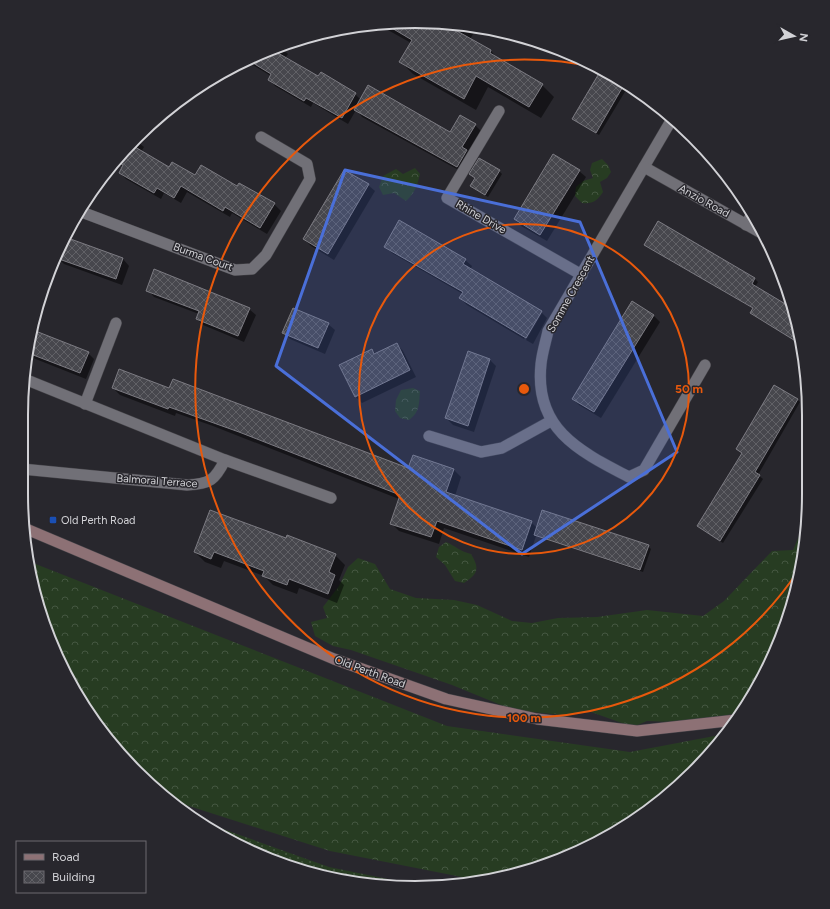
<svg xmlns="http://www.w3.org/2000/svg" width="830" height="909" viewBox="0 0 830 909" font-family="Figtree,sans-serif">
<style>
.grass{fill:url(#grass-dots)}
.forest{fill:url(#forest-crowns)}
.shadow{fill:#0007}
.building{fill:url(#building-cross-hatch);stroke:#7c7b82}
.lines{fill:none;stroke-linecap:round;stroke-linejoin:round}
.service-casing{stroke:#434247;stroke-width:12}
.minor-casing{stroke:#434247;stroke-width:12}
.secondary-casing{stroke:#434247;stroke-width:12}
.service{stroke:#717077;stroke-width:11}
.minor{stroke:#717077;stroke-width:11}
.secondary{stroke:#8d7175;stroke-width:11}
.marked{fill:#4a6fd8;fill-opacity:0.2;stroke:#4a6fd8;stroke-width:3;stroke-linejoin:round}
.ring{fill:none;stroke:#e8590c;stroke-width:2}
.transit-dot{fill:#1a4fb4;stroke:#28272d;stroke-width:1.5}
.labels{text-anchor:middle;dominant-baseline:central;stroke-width:3;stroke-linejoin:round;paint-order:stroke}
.street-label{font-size:11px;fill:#d2d2d6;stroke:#28272d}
.poi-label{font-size:11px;fill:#d2d2d6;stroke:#28272d;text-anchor:start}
.rim{fill:none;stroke:#d2d2d6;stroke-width:2}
.centre{fill:#e8590c;stroke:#28272d;stroke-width:2}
.ring-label{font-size:12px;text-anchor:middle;font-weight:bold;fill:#e8590c;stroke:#28272d;stroke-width:3;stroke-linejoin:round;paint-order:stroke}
</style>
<defs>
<pattern id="grass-dots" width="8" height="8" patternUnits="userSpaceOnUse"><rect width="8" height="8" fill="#273c22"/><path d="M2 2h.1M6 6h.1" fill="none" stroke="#455741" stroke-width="1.8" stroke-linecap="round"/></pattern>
<pattern id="forest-crowns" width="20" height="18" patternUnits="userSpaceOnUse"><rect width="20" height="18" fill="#273c22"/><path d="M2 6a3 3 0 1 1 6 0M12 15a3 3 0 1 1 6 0" fill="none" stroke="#455741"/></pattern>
<pattern id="building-cross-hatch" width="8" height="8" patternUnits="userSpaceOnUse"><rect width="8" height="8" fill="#47474d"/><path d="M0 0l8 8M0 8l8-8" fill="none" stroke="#616166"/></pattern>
</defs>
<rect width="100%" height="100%" fill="#28272d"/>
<polygon class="grass" points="195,819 329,867 427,887 415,888 338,880 241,847"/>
<g class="forest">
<path d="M602,159L608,165L611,172L607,178L600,182L603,192C597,201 593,204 582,203L575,196L576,187L583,181L593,178L590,170L592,163Z"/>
<path d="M415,168L420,174C417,186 415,193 406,201L394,193L383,195L379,187L383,176L396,169L403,174Z"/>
<path d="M413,388L420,391C419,404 420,412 409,420L400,418L395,411L396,400L401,390Z"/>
<path d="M806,520C805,589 778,660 739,716L731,714L711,719L671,722L647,721L633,727L591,712L563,715L513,710L452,685L351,650L333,646L315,636L311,622L327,618L323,607L339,586L348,567L358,558L375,564L390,589L416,598L454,600L477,605L512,621L532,623L558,618L597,617L647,610L703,616L724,601L772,551L793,550Z"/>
<path d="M446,542C456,546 459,551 471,554C480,569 478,574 464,583L455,581L445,565L436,557L439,547Z"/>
<polygon points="28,561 447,726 630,752 725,734 711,754 655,807 566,858 492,880 482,881 330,851 167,799 103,734 62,668 29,571"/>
</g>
<g class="shadow">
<polygon points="415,21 470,26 475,31 470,39 491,51 498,59 542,85 554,97 541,118 488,87 476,110 413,74 401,62 411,43 379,25"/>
<polygon points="279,46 288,54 285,58 318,78 355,94 361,100 451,134 461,117 475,125 482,132 464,173 362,117 356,110 348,124 313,103 311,107 275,86 269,79 271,76 246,61 264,51"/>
<polygon points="602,70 629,85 599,135 573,119"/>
<polygon points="695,138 708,154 692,142"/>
<polygon points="134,139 144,147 141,152 169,168 237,188 240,184 274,204 281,211 267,234 232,213 230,217 187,192 181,203 164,193 161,199 126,179 120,173 123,167 115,162"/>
<polygon points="499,171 502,174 488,197 471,186"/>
<polygon points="579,171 586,177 547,241 521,226 515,219"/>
<polygon points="368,185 375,191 334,260 311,246 304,239"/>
<polygon points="658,223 755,279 758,282 755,287 793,309 802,345 754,316 752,313 754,309 649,247"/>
<polygon points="65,238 123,259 129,266 122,285 64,264 57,257"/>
<polygon points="385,246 465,260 472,266 470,270 541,312 524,339 467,305 460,298 463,294 392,253"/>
<polygon points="148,290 249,309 256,315 244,342 203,325 197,319 199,314 154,297"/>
<polygon points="542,313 547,318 533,344 526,340"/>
<polygon points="653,315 660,322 601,418 579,405 573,399"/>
<polygon points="328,324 335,330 325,354 290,339 284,333"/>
<polygon points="31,330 88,353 94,359 86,379 28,356"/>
<polygon points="397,344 403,351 416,377 362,403 355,396 372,350 376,354"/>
<polygon points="468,352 490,360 496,366 474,432 453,425 446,418"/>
<polygon points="113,388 170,389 409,470 453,469 461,477 455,496 531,522 537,528 648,546 651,549 643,572 536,536 529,557 444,528 439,544 399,531 391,523 399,499 213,426 176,413 175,416 120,395"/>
<polygon points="797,399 800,402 758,475 763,479 723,543 698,526 743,453 737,449"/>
<polygon points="286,539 335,555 345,565 339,580 344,585 337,603 299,588 297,594 273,585 264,576 224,561 221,568 205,562 195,552"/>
<polygon points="247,844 255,852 240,847"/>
</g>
<g class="building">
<polygon points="415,21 460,25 457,31 491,50 490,53 543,84 529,107 476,76 464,99 399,62 412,40 385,24"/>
<polygon points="271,49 318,76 321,72 356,93 342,118 306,98 304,101 268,80 271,74 248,60"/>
<polygon points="601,70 625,83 596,133 572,119"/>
<polygon points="368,85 450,132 460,115 476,124 462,147 467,150 457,167 354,110"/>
<polygon points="130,144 169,167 172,162 195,175 201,165 237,186 239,183 275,203 260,228 225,207 223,211 181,186 174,198 157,188 154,193 119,173 123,165 116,161"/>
<polygon points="553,154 580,170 540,235 514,219"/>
<polygon points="479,158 500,170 485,195 470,186 475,178 469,174"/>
<polygon points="344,170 369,184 328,254 303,239"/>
<polygon points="399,220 466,259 463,264 542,311 526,338 459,298 463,292 384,247"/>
<polygon points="658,221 755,278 752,284 792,308 802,345 750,313 753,308 644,245"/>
<polygon points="65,237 123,258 116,279 56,258"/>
<polygon points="154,269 250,308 238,336 196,319 199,311 146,291"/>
<polygon points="632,301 654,315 594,412 572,399"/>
<polygon points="293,308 329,323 318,348 282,333"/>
<polygon points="33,330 89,352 80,373 28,353 28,342"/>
<polygon points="397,343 410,370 355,397 339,365 372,349 374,354"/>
<polygon points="468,351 490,359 468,426 445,418"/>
<polygon points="119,369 169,388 173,379 408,468 413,455 454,469 446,492 532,521 522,550 437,521 431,537 390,524 400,495 239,432 169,407 168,409 112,388"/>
<polygon points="774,385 798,399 755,472 760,475 720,541 697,526 742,453 736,449"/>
<polygon points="210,510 286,538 287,535 336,554 329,572 335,575 328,594 289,579 287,585 262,576 264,571 214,552 211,559 194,552"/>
<polygon points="542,510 649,545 640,570 534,535"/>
</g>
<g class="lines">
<g class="service-casing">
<g id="service">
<polyline points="746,225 752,214"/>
<polyline points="429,436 481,452 502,448 551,421"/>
</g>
</g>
<g class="minor-casing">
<g id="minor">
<polyline points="499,111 447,198 582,275"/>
<path d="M672,119L548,331C546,341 542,353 541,364C534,429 579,451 629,477L644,470L705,365"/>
<polyline points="644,167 763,234"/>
<polyline points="79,211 235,270 252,269 266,255 310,179 307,164 261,137"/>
<polyline points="85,404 116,323"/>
<polyline points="225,460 331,498"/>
<path d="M22,469L187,485C210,484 215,480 225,460L27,380"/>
</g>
</g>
<g class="secondary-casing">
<polyline id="secondary" points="24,528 334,659 446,699 537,719 637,731 736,720"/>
</g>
<use href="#service" class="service"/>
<use href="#minor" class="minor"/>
<use href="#secondary" class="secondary"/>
</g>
<path class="marked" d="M345,170L580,222L677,452L522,554L276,366Z"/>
<g class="ring">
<circle cx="524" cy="389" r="165"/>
<path d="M800 568A329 329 0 1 1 598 68"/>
</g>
<rect class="transit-dot" x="49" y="516" width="8" height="8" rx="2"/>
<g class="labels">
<g class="street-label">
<text transform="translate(704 201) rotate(29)">Anzio Road</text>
<text transform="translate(481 217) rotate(30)">Rhine Drive</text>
<text transform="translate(203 257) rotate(20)">Burma Court</text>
<text transform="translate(571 294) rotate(-61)">Somme Crescent</text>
<text transform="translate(157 481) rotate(4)">Balmoral Terrace</text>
<text transform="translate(370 672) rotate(20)">Old Perth Road</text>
</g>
<g class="poi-label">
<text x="61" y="520">Old Perth Road</text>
</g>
</g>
<path d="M0 0H830V909H0ZM415 28H415A387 387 0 0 1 802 415V494A387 387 0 0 1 415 881H415A387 387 0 0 1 28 494V415A387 387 0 0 1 415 28Z" fill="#28272d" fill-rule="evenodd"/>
<path class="rim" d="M415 28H415A387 387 0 0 1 802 415V494A387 387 0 0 1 415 881H415A387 387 0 0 1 28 494V415A387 387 0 0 1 415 28Z"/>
<circle cx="524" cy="389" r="6" class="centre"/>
<g class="ring-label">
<text x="689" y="393">50 m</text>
<text x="524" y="722">100 m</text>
</g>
<rect x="16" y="841" width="130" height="52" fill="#28272d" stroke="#6c6b71"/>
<rect x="24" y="854" width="20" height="6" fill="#8d7175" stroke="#6c6b71"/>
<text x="52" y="861" font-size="12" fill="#d2d2d6">Road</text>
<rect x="24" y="871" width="20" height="12" fill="url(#building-cross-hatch)" stroke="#6c6b71"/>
<text x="52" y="881" font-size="12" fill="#d2d2d6">Building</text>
<g transform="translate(794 36) rotate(98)" stroke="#28272d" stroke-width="3" paint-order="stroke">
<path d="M0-3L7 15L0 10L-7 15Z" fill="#d2d2d6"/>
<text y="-6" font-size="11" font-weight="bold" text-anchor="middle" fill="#d2d2d6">N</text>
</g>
</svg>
